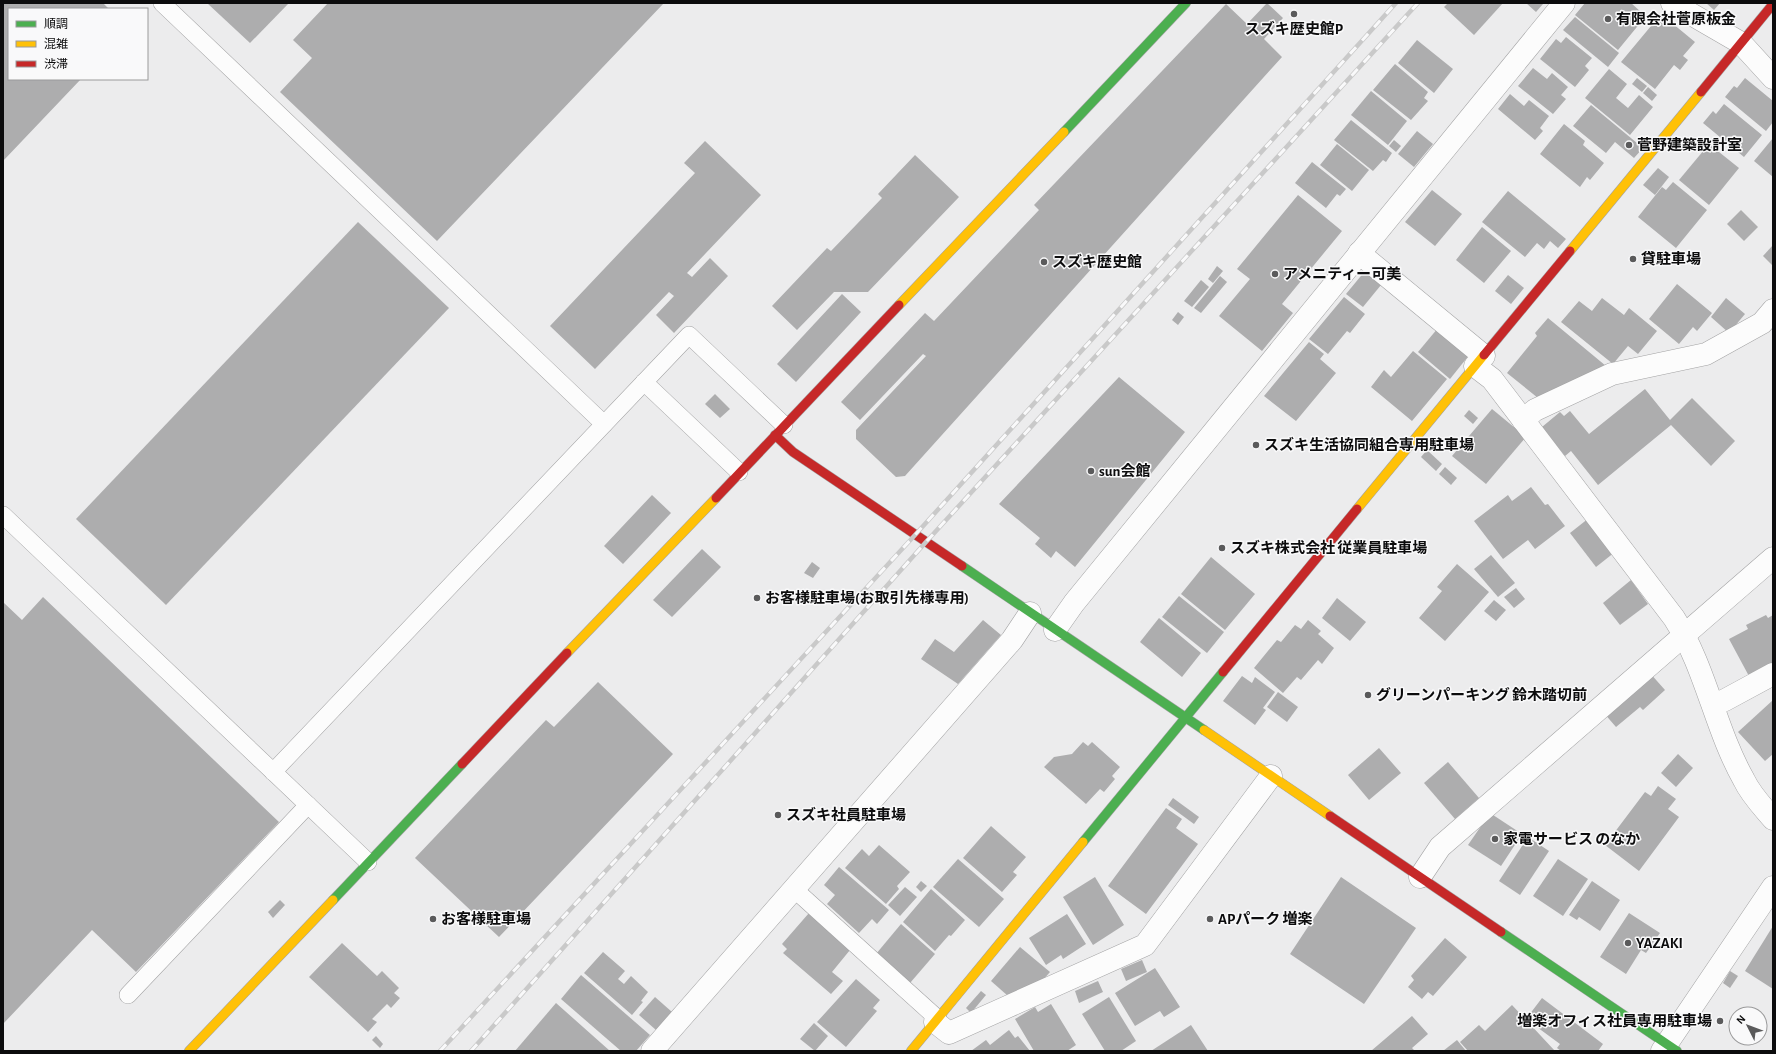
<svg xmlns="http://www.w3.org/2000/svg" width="1776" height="1054" viewBox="0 0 1776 1054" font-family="'Alegreya Sans','Noto Sans JP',sans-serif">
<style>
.building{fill:#adadae}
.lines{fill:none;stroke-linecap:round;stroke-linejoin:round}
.lane-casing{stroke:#a3a3a4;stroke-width:18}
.street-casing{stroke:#a3a3a4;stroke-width:23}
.fast-casing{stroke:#a3a3a4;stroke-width:10}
.slow-casing{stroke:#a3a3a4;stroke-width:10}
.jam-casing{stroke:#a3a3a4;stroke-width:10}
.lane{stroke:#fcfcfc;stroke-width:17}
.street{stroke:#fcfcfc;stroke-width:22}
.fast{stroke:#4caf50;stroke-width:9}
.slow{stroke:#ffc107;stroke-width:9}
.jam{stroke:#c62828;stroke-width:9}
.rail-casing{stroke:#c9c9c9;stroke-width:4.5}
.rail{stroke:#f9f9fa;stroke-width:3;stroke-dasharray:9;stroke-linecap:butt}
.poi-dot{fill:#5a5a5b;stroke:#f9f9fa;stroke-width:1.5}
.labels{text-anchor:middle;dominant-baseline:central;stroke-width:3;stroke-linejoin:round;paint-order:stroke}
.poi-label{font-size:15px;font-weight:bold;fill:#0c0c0d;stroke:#f9f9fa;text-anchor:start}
</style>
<rect width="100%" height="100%" fill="#ececed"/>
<g class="building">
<polygon points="3,3 103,3 109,9 9,9 9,79 81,79 3,161"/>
<polygon points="207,3 289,3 250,43"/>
<polygon points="328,3 664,3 437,241 280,92 312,58 293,40"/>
<polygon points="1267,3 1283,18 1264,39 1282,57 905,476 896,477 856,439 856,430 926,356 923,354 860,420 841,402 925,313 934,321 1039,210 1034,205 1226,4 1247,24"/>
<polygon points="1448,3 1503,3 1474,35 1444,7"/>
<polygon points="1526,3 1542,3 1543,4 1536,12"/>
<polygon points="1585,3 1631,3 1641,12 1636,18 1641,22 1618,50 1575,15"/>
<polygon points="1706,3 1720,3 1714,10"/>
<polygon points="1661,14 1695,42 1683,56 1688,60 1680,70 1674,65 1655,89 1621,62"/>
<polygon points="1575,17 1619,53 1608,67 1563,30"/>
<polygon points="1566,37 1592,58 1585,66 1589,70 1575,87 1540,59 1556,39 1561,43"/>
<polygon points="1417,40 1453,69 1434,93 1398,63"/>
<polygon points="1395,64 1428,92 1424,98 1428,101 1411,120 1373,90"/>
<polygon points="1533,68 1547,79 1552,73 1568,87 1561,95 1566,99 1553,114 1518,86"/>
<polygon points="1609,69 1627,84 1616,98 1628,108 1639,95 1653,107 1630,135 1585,98"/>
<polygon points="1637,78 1647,86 1642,92 1632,84"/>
<polygon points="1745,78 1773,101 1773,122 1766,131 1725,97 1734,86 1737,88"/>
<polygon points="1648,87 1657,95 1652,101 1643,93"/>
<polygon points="1371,91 1407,121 1388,145 1351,115"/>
<polygon points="1510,94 1524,106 1529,100 1549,116 1540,128 1543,131 1535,140 1498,109"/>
<polygon points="1724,104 1762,135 1744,157 1703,123 1713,111 1716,114"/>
<polygon points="1591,105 1643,148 1634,158 1615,142 1606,153 1573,126"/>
<polygon points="1351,120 1392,153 1386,162 1383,160 1373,171 1334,140"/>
<polygon points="1564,124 1585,141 1583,145 1604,163 1590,180 1587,177 1580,187 1540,154"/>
<polygon points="1417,131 1433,144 1414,167 1398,154"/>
<polygon points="1773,138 1773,177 1754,161"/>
<polygon points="1394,140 1401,146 1396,152 1389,146"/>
<polygon points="705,141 761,195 687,273 692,277 710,258 728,276 674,333 656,315 674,296 669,292 595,369 550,326 695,173 684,163"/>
<polygon points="1337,144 1369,170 1352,191 1320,165"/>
<polygon points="1709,144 1739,168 1709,205 1679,180"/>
<polygon points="915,155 959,197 868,292 834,292 797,330 772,306 827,248 831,251 882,198 878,194"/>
<polygon points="1312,162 1346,189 1340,196 1337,194 1326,208 1295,183"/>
<polygon points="1658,168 1669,177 1655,195 1643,185"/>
<polygon points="1673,182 1707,210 1676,248 1638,217 1662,187 1666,190"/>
<polygon points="1432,190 1462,214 1435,246 1405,222"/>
<polygon points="1508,191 1566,239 1558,248 1550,241 1544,249 1537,243 1525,257 1482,222"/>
<polygon points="1298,195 1342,231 1282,304 1293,313 1262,351 1219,316 1250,279 1237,269"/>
<polygon points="1741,210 1758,227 1744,241 1727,224"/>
<polygon points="358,222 449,308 166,605 76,519"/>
<polygon points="1482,227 1511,251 1484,283 1456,260"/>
<polygon points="1773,245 1773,266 1763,256"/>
<polygon points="1217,266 1223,271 1213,283 1208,279"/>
<polygon points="1365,271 1381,285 1363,307 1346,294"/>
<polygon points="1508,275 1524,288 1511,304 1495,291"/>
<polygon points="1220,276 1227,282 1201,313 1194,308"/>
<polygon points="1201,280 1209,287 1192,307 1184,301"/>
<polygon points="1677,284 1712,313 1697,331 1693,327 1679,344 1649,319"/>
<polygon points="842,294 861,312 796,382 777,364"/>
<polygon points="1344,297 1365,314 1350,333 1347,331 1328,354 1309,339"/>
<polygon points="1602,298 1624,315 1629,308 1657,331 1638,354 1628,346 1613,364 1561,322 1579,301 1592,311"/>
<polygon points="1726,298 1745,314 1729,333 1711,317"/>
<polygon points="1178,312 1184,317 1178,325 1172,320"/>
<polygon points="1548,318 1606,366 1538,398 1507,373 1537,336 1535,333"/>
<polygon points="1438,328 1470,354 1450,379 1418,352"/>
<polygon points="1309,342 1324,354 1320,359 1336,373 1296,421 1264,396"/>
<polygon points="1413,351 1447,379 1412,421 1371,387 1384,370 1391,377"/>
<polygon points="1119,377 1185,432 1075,567 1056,551 1051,558 1035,544 1040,538 999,504"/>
<polygon points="1645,389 1670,420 1692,398 1735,441 1711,466 1671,425 1598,485 1571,451 1565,456 1542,427 1560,412 1564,416 1570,411 1589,434"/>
<polygon points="715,394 730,409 720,418 705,404"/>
<polygon points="1492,409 1526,437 1486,484 1452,456"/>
<polygon points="1469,410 1478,418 1473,424 1464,416"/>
<polygon points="1427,450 1442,464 1436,471 1421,457"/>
<polygon points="1445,467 1457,478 1451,485 1439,474"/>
<polygon points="1531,487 1545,505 1548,504 1565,526 1535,549 1528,540 1503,559 1474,521 1508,495 1512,501"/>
<polygon points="652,495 671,513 623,564 604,546"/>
<polygon points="1589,518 1615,552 1596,567 1570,533"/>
<polygon points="702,549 721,567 672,617 653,600"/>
<polygon points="1491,555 1515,583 1498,597 1474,569"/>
<polygon points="1211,557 1255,594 1225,630 1181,594"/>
<polygon points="812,562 820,568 813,578 804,573"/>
<polygon points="1457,564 1489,592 1445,641 1419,618 1442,591 1437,587"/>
<polygon points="1631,580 1648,604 1620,625 1603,603"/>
<polygon points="1516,588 1525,599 1514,608 1504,597"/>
<polygon points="1179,596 1224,632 1207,653 1162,617"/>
<polygon points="43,597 279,822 136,972 92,930 3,1024 3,602 22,620"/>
<polygon points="1337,598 1366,622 1350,641 1322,618"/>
<polygon points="1494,600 1506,610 1496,621 1484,611"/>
<polygon points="1766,615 1768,618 1773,615 1773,665 1750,678 1729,639 1748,629 1746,625"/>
<polygon points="1159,618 1201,653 1182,677 1140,642"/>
<polygon points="983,620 1001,635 958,684 921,659 935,639 954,652"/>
<polygon points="1308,620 1321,631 1318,634 1334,648 1322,664 1318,660 1301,680 1297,677 1283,693 1254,668 1277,640 1281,642 1295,625 1301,629"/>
<polygon points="1649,672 1665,690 1643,710 1640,707 1616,727 1603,712"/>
<polygon points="1242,676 1252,683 1255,677 1275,692 1263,708 1266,710 1255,725 1223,701"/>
<polygon points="598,682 673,754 499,937 415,858 546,720 554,727"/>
<polygon points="1278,692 1298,707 1287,722 1267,707"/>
<polygon points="1773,700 1773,754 1765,761 1738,732"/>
<polygon points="1083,742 1088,746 1092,742 1120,767 1112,776 1115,779 1104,792 1100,789 1086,804 1044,767 1054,757 1072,754"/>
<polygon points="1379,748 1401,773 1369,800 1348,775"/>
<polygon points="1678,754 1693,768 1676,787 1661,773"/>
<polygon points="1448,762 1479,798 1455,819 1424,783"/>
<polygon points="1658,786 1676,799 1668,809 1679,817 1639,871 1605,845 1645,792 1651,796"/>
<polygon points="1173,798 1199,817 1194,824 1168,805"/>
<polygon points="1166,808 1182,819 1176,828 1198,844 1146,914 1108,886"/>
<polygon points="1490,813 1522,834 1501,866 1468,845"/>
<polygon points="991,826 1026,857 1013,872 1017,875 1002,892 963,858"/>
<polygon points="1528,837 1549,851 1520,895 1499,881"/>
<polygon points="879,845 910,872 897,886 899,889 886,904 845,868 862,849 869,856"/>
<polygon points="958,859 1004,899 979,927 933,887"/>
<polygon points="1558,859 1588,879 1563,916 1533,896"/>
<polygon points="839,867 889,910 877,924 872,919 859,933 827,904 835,895 824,885"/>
<polygon points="1095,877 1124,925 1093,945 1063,897"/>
<polygon points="1341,877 1416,928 1364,1004 1290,954"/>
<polygon points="921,881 927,886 921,892 916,887"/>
<polygon points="1592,881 1620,900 1600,931 1579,917 1577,920 1569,915"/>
<polygon points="905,887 917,897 900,916 888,905"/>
<polygon points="931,889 965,920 951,936 949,935 935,951 903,922"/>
<polygon points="280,900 285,905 273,918 268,912"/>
<polygon points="809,913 850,950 832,972 843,981 831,994 783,953 787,949 782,944"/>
<polygon points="1629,913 1660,933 1646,953 1641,950 1626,974 1600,957"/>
<polygon points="1067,914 1086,944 1063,959 1061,955 1046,965 1029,938"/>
<polygon points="901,924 935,954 910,983 876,954"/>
<polygon points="1773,926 1773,989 1745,971"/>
<polygon points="1445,938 1467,957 1433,996 1428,992 1422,999 1408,987 1414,980 1411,976"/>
<polygon points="342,943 377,976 382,971 399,988 394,993 400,998 391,1008 387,1004 372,1019 377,1022 368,1032 309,977"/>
<polygon points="1020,947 1050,972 1035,989 1008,996 991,981"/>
<polygon points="603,952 625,971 618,979 624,984 631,976 648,992 641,1001 643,1002 632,1015 584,973"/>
<polygon points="1142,960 1147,972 1126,981 1121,969"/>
<polygon points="1155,968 1180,1007 1164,1017 1160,1011 1135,1026 1115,993"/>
<polygon points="1730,971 1738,976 1730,988 1723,983"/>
<polygon points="581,975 650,1035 636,1051 621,1051 561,999"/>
<polygon points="856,979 880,1000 873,1008 877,1011 846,1047 817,1022"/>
<polygon points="1098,981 1103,992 1079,1003 1075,991"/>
<polygon points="981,991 986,995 971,1013 966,1008"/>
<polygon points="655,997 672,1012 656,1030 639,1015"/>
<polygon points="1109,997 1136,1041 1121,1051 1105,1051 1082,1014"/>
<polygon points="1542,998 1603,1044 1598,1051 1561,1051 1557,1048 1560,1044 1526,1019"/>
<polygon points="556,1003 610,1051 515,1051"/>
<polygon points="1051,1004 1076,1045 1067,1051 1034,1051 1015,1019 1035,1007 1038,1012"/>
<polygon points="1512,1005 1555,1051 1468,1051 1460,1042 1479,1025 1485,1031"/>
<polygon points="1412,1016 1428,1034 1412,1048 1415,1051 1371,1051"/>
<polygon points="814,1023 828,1036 815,1051 800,1039"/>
<polygon points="1191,1025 1208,1051 1151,1051"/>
<polygon points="1009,1030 1015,1038 1018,1036 1030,1051 971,1051 986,1040 990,1045"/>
<polygon points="376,1036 383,1044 380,1048 372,1040"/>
<polygon points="1457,1040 1466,1051 1443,1051"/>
</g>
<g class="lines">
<g class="lane-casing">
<g id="lane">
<polyline points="162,3 604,424"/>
<polyline points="644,382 739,472"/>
<polyline points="3,515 368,862"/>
<polyline points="273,772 689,335 784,425"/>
<polyline points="794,889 938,1019"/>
<polyline points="128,995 308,805"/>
</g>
</g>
<g class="street-casing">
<g id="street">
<polyline points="1672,3 1741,43 1773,78"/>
<polyline points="1359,253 1484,356"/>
<path d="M1475,366L1492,379L1674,618C1706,668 1715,729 1744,780C1751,795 1763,807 1773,819"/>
<polyline points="1523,420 1535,410 1612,374 1706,354 1762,323 1773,310"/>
<polyline points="1055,630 1074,603 1564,3"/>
<polyline points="1713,705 1725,700 1773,674"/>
<polyline points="1420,877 1440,847 1773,558"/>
<polyline points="935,1022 949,1033 1145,945 1271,776"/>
<polyline points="652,1051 1012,640 1030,613"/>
<polyline points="1662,1051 1773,887"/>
</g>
</g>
<g class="fast-casing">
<g id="fast">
<polyline points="1064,132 1186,3"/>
<polyline points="962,566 1204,730"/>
<polyline points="1083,842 1223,672"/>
<polyline points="333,900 462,764"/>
<polyline points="1501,932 1677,1051"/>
</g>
</g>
<g class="slow-casing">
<g id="slow">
<polyline points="1570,251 1701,92"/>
<polyline points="899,305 1064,132"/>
<polyline points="1357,509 1484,355"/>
<polyline points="567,653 716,498"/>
<polyline points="1204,730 1330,816"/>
<polyline points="189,1051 333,900"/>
<polyline points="911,1051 1083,842"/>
</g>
</g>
<g class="jam-casing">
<g id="jam">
<polyline points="1701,92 1773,4"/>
<polyline points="1484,355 1570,251"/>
<polyline points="775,435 793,452 962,566"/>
<polyline points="716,498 899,305"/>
<polyline points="1223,672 1357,509"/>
<polyline points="462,764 567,653"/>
<polyline points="1330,816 1501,932"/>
</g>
</g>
<use href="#lane" class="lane"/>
<use href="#street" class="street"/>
<use href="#fast" class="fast"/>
<use href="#slow" class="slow"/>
<use href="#jam" class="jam"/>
<g class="rail-casing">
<g id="rail">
<polyline points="440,1051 915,535 1396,3"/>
<polyline points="471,1051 926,542 1418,3"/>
</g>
</g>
<use href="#rail" class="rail"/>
</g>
<g class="poi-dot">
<circle cx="1294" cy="14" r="4"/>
<circle cx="1608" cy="19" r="4"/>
<circle cx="1629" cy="145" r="4"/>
<circle cx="1633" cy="259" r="4"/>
<circle cx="1044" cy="262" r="4"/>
<circle cx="1275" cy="274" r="4"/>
<circle cx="1256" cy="445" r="4"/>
<circle cx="1091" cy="471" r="4"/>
<circle cx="1222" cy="548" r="4"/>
<circle cx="757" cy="598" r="4"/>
<circle cx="1368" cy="695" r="4"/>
<circle cx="778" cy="815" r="4"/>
<circle cx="1495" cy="839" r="4"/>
<circle cx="433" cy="919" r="4"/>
<circle cx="1210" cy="919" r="4"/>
<circle cx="1628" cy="943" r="4"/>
<circle cx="1720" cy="1021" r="4"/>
</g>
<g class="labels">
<g class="poi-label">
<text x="1616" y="19">有限会社菅原板金</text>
<text x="1294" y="29" text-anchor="middle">スズキ歴史館P</text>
<text x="1637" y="145">菅野建築設計室</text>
<text x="1641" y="259">貸駐車場</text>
<text x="1052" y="262">スズキ歴史館</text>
<text x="1283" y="274">アメニティー可美</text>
<text x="1264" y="445">スズキ生活協同組合専用駐車場</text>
<text x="1099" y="471">sun会館</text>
<text x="1230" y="548">スズキ株式会社 従業員駐車場</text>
<text x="765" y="598">お客様駐車場(お取引先様専用)</text>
<text x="1376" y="695">グリーンパーキング 鈴木踏切前</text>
<text x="786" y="815">スズキ社員駐車場</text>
<text x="1503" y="839">家電サービス のなか</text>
<text x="441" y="919">お客様駐車場</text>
<text x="1218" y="919">APパーク 増楽</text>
<text x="1636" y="943">YAZAKI</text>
<text x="1712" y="1021" text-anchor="end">増楽オフィス社員専用駐車場</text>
</g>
</g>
<rect width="1776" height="1054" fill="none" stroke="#0c0c0d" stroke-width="8"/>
<rect x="8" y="8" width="140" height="72" fill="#f9f9fa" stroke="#9a9a9b"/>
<rect x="16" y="21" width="20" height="6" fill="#4caf50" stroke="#9a9a9b"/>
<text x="44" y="28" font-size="12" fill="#0c0c0d">順調</text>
<rect x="16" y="41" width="20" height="6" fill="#ffc107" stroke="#9a9a9b"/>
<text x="44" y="48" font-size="12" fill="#0c0c0d">混雑</text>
<rect x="16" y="61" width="20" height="6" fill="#c62828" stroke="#9a9a9b"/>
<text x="44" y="68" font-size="12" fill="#0c0c0d">渋滞</text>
<g transform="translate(1748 1026) rotate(312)"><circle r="19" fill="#f9f9fa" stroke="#9a9a9b"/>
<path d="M0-3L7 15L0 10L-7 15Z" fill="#5a5a5b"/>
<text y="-6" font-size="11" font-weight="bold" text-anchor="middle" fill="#0c0c0d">N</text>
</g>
</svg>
